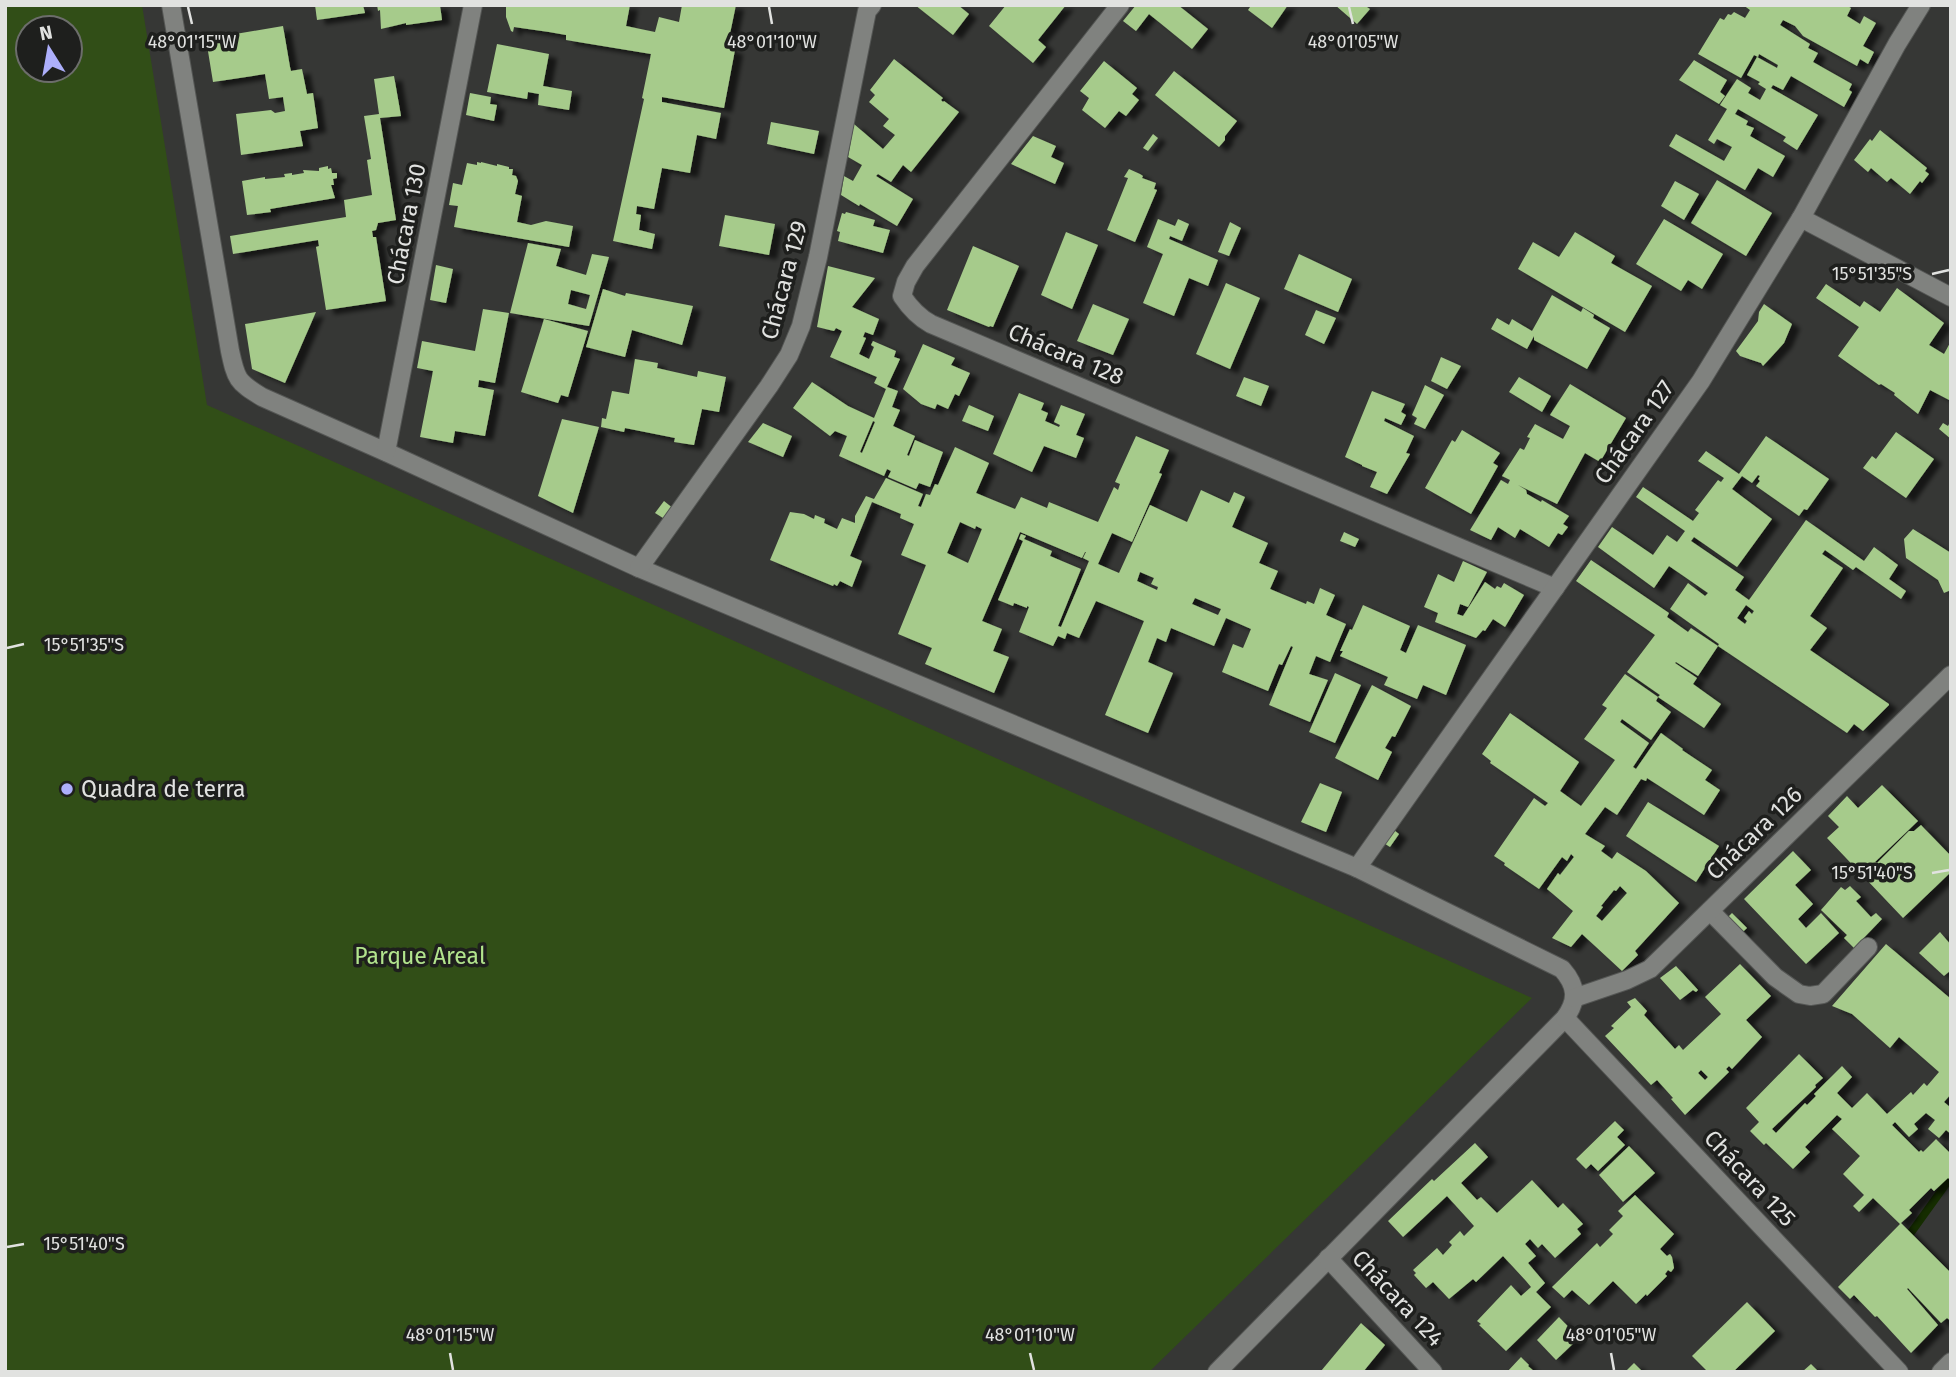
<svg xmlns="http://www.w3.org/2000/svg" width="1956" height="1377" viewBox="0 0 1956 1377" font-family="'Fira Sans',sans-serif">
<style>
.green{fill:#314e17;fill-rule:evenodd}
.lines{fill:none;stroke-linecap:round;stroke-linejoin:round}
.stream{stroke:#152d00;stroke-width:8}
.building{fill:#a6cb8b;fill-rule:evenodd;filter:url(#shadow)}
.street-casing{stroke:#545654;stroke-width:20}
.street{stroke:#80827f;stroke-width:18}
.ticks{fill:none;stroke:#e1e2e0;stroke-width:2.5}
.poi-dot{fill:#adaffb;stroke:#1e1f1d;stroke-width:2.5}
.labels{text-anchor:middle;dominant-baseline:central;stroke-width:7;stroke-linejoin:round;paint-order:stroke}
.street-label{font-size:23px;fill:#e1e2e0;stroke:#1e1f1d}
.poi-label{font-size:23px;fill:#e1e2e0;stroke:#1e1f1d;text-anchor:start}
.park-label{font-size:23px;fill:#b2e48d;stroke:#1e1f1d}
.ticks-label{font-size:18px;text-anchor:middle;fill:#e1e2e0;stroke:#1e1f1d;stroke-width:7;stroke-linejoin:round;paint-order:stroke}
</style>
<defs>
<filter id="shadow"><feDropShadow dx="8" dy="4.5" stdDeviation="2" flood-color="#0009"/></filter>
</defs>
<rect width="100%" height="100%" fill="#363735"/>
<path class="green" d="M5,5H142L207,405L1532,998L1149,1372H5ZM28,28H70V70H28Z"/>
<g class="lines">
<polyline class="stream" points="1905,1241 1951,1177"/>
</g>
<g class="building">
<polygon points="315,5 363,5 365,13 317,20"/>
<polygon points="377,5 440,5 442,20 406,25 406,23 381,29 380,10 378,11"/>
<polygon points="506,5 630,5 626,26 655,32 659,17 679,22 682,5 736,5 727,48 735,50 724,108 662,97 662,102 721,113 716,139 697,135 690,173 662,168 654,209 637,206 636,214 641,215 639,230 655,234 652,249 613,241 644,99 642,98 651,54 566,40 566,35 549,32 514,27 513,32 511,31 506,17"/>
<polygon points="915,5 958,5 969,14 953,35"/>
<polygon points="1006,5 1066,5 1038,40 1046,47 1033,63 989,26"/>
<polygon points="1136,5 1178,5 1208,29 1192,49 1149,14 1136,31 1123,21"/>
<polygon points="1247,5 1288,5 1272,28 1248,10 1250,7"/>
<polygon points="1335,5 1368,5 1367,7 1370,9 1357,24"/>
<polygon points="1743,5 1846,5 1851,8 1847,16 1860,24 1864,16 1876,23 1863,46 1874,52 1868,64 1860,59 1857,66 1803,36 1795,26 1783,20 1780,25 1810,44 1808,48 1818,53 1813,62 1852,84 1849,90 1852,92 1844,107 1791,76 1783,90 1773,85 1771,88 1818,115 1797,150 1783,141 1786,137 1738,109 1735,114 1748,121 1746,125 1754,128 1750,136 1785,156 1773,177 1758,168 1745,190 1669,146 1676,134 1724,161 1732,147 1717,139 1714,144 1708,140 1727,109 1720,105 1737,79 1751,88 1748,93 1760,100 1766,89 1758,84 1760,82 1747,75 1757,57 1777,68 1778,65 1759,54 1758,57 1754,55 1741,78 1698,54 1720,18 1724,20 1728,14 1731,15 1734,12 1745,18 1750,10"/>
<polygon points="283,26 290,67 291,71 302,69 307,94 313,93 318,128 300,131 303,146 241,155 236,114 271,110 275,113 285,111 283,97 269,99 265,74 213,82 206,39"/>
<polygon points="497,44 549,54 543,86 572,91 569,110 538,105 539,94 528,92 527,99 487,92"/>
<polygon points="894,59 943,98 941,100 943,102 944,101 959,112 911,172 903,165 891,182 878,174 876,176 913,199 897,226 860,204 859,206 841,195 844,176 853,181 862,165 848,157 854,124 883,149 895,135 883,126 889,119 869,102 875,95 870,90"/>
<polygon points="1694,60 1727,80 1720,92 1725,96 1719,104 1679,80"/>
<polygon points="1104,61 1137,88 1132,94 1139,100 1126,116 1119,111 1105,128 1082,110 1089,98 1080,91"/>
<polygon points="1174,71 1237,121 1225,136 1225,140 1219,147 1155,95"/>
<polygon points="394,76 401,116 380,118 396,220 378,223 376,230 372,231 373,237 376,237 386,301 326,310 316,247 319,246 318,240 233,254 230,236 346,217 344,200 372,195 367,160 371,159 364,116 379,114 374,79"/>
<polygon points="470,93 491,97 490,104 497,105 494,121 466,115"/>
<polygon points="771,122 819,131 814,154 767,144"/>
<polygon points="1880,130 1927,168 1925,171 1929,174 1922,183 1920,181 1910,194 1891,178 1887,182 1871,168 1868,172 1854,160 1870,139 1872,141"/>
<polygon points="1153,134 1158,138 1148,151 1143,148"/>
<polygon points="1033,136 1056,146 1051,157 1064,163 1055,184 1011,164"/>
<polygon points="477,162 481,163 481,162 497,166 497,164 509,167 509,169 513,169 512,175 516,176 518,181 515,194 522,196 517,222 531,225 546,221 573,226 569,247 454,227 458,206 449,205 453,183 462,185 467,163 477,165"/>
<polygon points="328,166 328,169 331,168 332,173 337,173 337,178 333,179 334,185 331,185 335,198 270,209 271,212 247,215 242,181 265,177 265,179 285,177 284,174 292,173 292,175 304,173 303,170 319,171 319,168"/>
<polygon points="1129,169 1140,174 1143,176 1142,178 1156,183 1154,189 1157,190 1135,242 1107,230 1128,178 1124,177"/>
<polygon points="1717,180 1772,213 1746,256 1691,223"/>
<polygon points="1675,181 1699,194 1684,220 1661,206"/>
<polygon points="846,212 875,220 873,226 890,230 883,253 838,241 840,232 837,231 842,213 845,214"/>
<polygon points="725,215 775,224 769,255 719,246"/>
<polygon points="1158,219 1175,226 1178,219 1189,224 1182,241 1170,236 1169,239 1218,260 1208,286 1189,278 1174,316 1143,303 1163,254 1147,247"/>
<polygon points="1664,219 1723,254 1702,289 1688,280 1681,291 1636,264"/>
<polygon points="1230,222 1241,228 1229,256 1218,252"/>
<polygon points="1066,232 1098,245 1072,309 1041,295"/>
<polygon points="1575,232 1615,256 1611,263 1652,286 1625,332 1518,269 1533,242 1559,257"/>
<path d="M528,243L561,249L556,266L586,275L592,254L609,257L589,326L510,313ZM571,290L590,295L586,309L568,304Z"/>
<polygon points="973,246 1019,266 993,327 990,326 989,327 947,310"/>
<polygon points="1299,254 1352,279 1338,312 1284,289"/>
<polygon points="436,265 453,269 446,303 430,300"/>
<path d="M828,266L875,278L852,307L879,319L873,335L865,332L863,337L866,338L859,354L869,359L874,347L871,345L873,341L896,351L894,357L900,359L887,387L898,391L892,407L900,410L893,426L915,436L907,455L909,456L915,440L943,452L930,487L919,483L916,489L888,477L891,471L887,469L884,476L839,456L847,436L835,431L830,436L793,408L812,382L848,406L874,418L886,389L874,383L877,377L830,357L842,331L836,328L834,331L817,327ZM873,421L875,422L862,453L860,452Z"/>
<polygon points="1226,283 1260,298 1230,369 1196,354"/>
<polygon points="1826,284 1860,307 1864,301 1880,312 1897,288 1944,323 1929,345 1944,354 1951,341 1951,401 1930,390 1918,414 1894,395 1895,393 1881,384 1879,385 1838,356 1859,327 1816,298"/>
<polygon points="603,289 625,296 626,293 693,306 682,345 632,330 625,357 586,347"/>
<polygon points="1552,295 1581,312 1583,308 1594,315 1593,318 1610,328 1587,369 1534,340 1534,336 1527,349 1491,329 1497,318 1509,325 1512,319 1532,331"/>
<polygon points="1093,304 1129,319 1113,355 1077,341"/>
<polygon points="1764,304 1792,324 1784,343 1763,366 1761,363 1740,356 1736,351 1758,321 1759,312"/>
<polygon points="483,309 509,313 495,383 479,380 478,387 494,390 485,436 455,431 453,443 420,437 433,371 417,368 422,341 475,351"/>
<polygon points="1316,310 1336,318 1324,344 1305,335"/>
<polygon points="316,312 285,383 252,369 245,324"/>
<polygon points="544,319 588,331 568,397 561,395 558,403 521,392"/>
<polygon points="923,344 955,358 951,365 970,373 959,396 955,394 948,409 937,404 935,409 921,404 903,389"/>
<polygon points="1441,357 1461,366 1447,389 1431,381"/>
<polygon points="635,359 658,363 657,368 697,377 698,371 726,377 719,412 702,409 694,445 674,442 675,438 625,428 624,432 601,427 602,418 606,419 612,391 629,394"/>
<polygon points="1244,377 1269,386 1261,406 1236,396"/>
<polygon points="1519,377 1551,396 1542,412 1509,392"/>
<polygon points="1570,384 1626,418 1600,462 1585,453 1557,504 1518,485 1526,490 1527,494 1541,502 1542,500 1569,516 1563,524 1568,527 1562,535 1558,533 1549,547 1520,529 1515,538 1498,527 1491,540 1470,530 1501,480 1508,484 1510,480 1502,476 1520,448 1524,450 1530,438 1527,437 1535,424 1563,439 1570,426 1550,415"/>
<polygon points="1425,385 1444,395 1425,429 1414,424 1417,418 1412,415"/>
<polygon points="1372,391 1405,404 1401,412 1406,415 1401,425 1385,418 1384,421 1414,436 1406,453 1410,454 1387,494 1370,487 1377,472 1362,466 1362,465 1345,457"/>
<polygon points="1019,393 1044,403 1041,410 1048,413 1045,421 1059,427 1060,425 1054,422 1061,405 1085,414 1076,435 1084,438 1076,458 1044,446 1032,472 993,454"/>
<polygon points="969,405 994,416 988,431 962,421"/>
<polygon points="562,419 599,427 573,513 538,496"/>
<polygon points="1951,420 1951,439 1939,429 1943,423 1948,426"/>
<polygon points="763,423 792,436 783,457 748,442"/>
<polygon points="1462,430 1500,453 1493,463 1498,466 1471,514 1425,488 1452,440 1455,442"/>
<polygon points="1896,432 1934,459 1906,498 1863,468 1872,456 1876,459"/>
<path d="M1136,436L1169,450L1159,473L1162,474L1132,542L1112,533L1098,564L1119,573L1150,505L1187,522L1201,490L1229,503L1234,492L1245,497L1232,527L1268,543L1259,563L1278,571L1270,589L1306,604L1307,601L1314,604L1320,588L1335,595L1326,615L1346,624L1330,662L1316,656L1309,674L1328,680L1310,722L1269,705L1293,647L1291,646L1282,665L1279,664L1268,691L1222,672L1233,644L1243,648L1251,629L1226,618L1214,646L1171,628L1166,642L1157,638L1148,662L1173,673L1148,733L1105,715L1144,621L1096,601L1079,638L1067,633L1065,639L1058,636L1053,646L1019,632L1029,607L1027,606V608L1014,603L1013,606L998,600L1023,541L1019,539L1021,534L1026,536L1024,539L1052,551L1050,556L1081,569L1058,626L1061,627L1089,561L1083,558L1086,552H1085L1082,558L1020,532L982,621L1002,629L993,651L1009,657L994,693L925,664L932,648L898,634L926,565L901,555L914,524L900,518L901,514L872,502L850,556L862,561L852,587L840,581L837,586L834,584L833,586L770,560L790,512L804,514L814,519L815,515L825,519L824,523L837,529L842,518L855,523V516L866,496L874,499L886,478L923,494L918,506L921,507L926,494L930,495L935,484L938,485L955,447L989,463L976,493L1015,509L1021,497L1047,508L1049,502L1098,522L1114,487L1118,490L1120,484L1115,482ZM960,522L975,529L976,526L982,529L968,563L947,553ZM1140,572L1154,578L1151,584L1158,587L1157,590L1137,581ZM1195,598L1221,609L1218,615L1192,604Z"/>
<path d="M1766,436L1829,479L1807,510L1804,509L1799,516L1756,486L1760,481L1758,479L1760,476L1758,475L1752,483L1742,476L1732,489L1772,519L1737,567L1694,537L1691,541L1744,577L1735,590L1749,600L1806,520L1864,561L1874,547L1898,565L1889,579L1906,591L1901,599L1856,567L1853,570L1825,550L1822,554L1843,568L1810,616L1827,628L1810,650L1889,704V705L1863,731L1854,724L1847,733L1718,646L1719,644L1670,609L1688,583L1705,596L1708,593L1669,566L1654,588L1598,547L1612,527L1653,555L1667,535L1677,542L1685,531L1636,497L1643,487L1693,521L1699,513L1695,510L1718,480L1721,482L1724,478L1698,461L1706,451L1739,474ZM1746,605L1754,611L1752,614L1749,611L1744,618L1747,621L1745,624L1737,618Z"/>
<polygon points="664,501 674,509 670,517 663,518 655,513"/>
<polygon points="1913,529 1951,553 1951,590 1944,593 1938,580 1906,558 1904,539"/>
<polygon points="1344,532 1359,539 1355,547 1340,541"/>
<polygon points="1591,560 1669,613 1667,617 1688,632 1691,628 1718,646 1698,676 1676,662 1675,663 1697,678 1693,684 1721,704 1704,728 1658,697 1660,695 1627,672 1655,635 1576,581"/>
<polygon points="1463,561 1487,572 1468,607 1460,604 1457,614 1463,616 1485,582 1495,589 1497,586 1501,588 1504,583 1524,595 1505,627 1493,619 1485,631 1483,630 1476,638 1435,622 1438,613 1424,607 1438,574 1454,582"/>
<polygon points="1363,605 1410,626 1400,650 1406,653 1418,625 1466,645 1446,695 1423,685 1417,699 1384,685 1388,677 1340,656 1343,651 1340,651 1350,629 1352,630"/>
<polygon points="1335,673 1361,685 1335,743 1309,732"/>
<path d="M1625,674L1658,697L1656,701L1671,712L1651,740L1622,719L1620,722L1649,743L1633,767L1636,769L1661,733L1683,749L1682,750L1712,770L1705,780L1720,790L1704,815L1647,778L1646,781L1641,779L1617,815L1605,807L1585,834L1605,846L1601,851L1612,859L1617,852L1646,871L1679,903L1635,951L1638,955L1622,971L1582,934L1571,947L1552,938L1573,911L1547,889L1558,873L1560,875L1574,857L1571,854L1567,861L1562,857L1539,889L1504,865L1505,863L1494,856L1534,798L1545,806L1548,803L1490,763L1491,761L1482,754L1510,713L1579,762L1560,791L1581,806L1615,760L1584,739L1607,708L1602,705ZM1620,886L1627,893L1602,921L1596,916L1603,907L1601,906L1614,890L1616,891Z"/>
<polygon points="1372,685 1411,706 1395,737 1392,736 1385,748 1392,752 1378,780 1335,758"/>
<polygon points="1320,783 1342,792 1326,832 1301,822"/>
<polygon points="1882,785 1918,821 1875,862 1877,863 1909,831 1914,831 1921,825 1951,856 1951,872 1903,918 1827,838 1839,827 1828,816 1847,796 1858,808"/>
<polygon points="1648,802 1719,846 1696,882 1626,836"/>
<polygon points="1386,824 1399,834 1390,847 1382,842"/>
<polygon points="1793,851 1811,870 1795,885 1813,904 1798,919 1806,928 1821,913 1839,933 1806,964 1744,899"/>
<polygon points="1850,886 1861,897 1856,901 1871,917 1876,913 1882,919 1854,948 1844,938 1847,935 1821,910 1841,887 1845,890"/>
<polygon points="1732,913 1747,928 1730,944 1716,929"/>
<polygon points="1940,932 1951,945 1951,970 1944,976 1919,953"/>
<polygon points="1886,944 1951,999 1951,1094 1944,1102 1951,1108 1951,1134 1946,1130 1939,1138 1928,1129 1935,1120 1926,1113 1914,1124 1918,1129 1909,1137 1895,1122 1892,1125 1919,1152 1921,1150 1923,1152 1936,1139 1951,1154 1951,1180 1948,1178 1934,1191 1931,1188 1909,1210 1912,1213 1901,1223 1951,1273 1951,1321 1947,1318 1941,1323 1908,1288 1907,1289 1938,1325 1911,1353 1877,1316 1875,1317 1854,1295 1850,1299 1838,1287 1900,1224 1873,1198 1859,1212 1853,1206 1864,1195 1843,1174 1860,1156 1832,1129 1842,1119 1837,1115 1805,1147 1810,1152 1793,1169 1766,1143 1764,1145 1750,1131 1759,1122 1746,1108 1799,1054 1823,1078 1815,1085 1816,1087 1772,1129 1776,1133 1805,1103 1807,1105 1816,1096 1814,1094 1842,1066 1852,1077 1837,1093 1852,1108 1867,1093 1887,1114 1911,1092 1913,1095 1924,1083 1927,1086 1939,1072 1899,1037 1890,1048 1852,1014 1832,1006"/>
<path d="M1740,964L1771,996L1746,1020L1762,1037L1732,1069L1729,1066L1726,1069L1729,1072L1685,1115L1671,1099L1673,1098L1657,1080L1651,1085L1605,1036L1614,1028L1611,1026L1631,1007L1627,1002L1635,998L1647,1011L1644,1015L1675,1049L1679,1045L1683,1050L1721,1014L1705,997ZM1701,1070L1708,1077L1705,1080L1698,1073Z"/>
<polygon points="1676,966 1698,990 1696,992 1693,990 1680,1000 1660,978"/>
<polygon points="1615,1121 1624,1130 1617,1137 1625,1145 1598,1171 1591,1164 1586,1169 1576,1159"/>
<polygon points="1475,1143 1488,1157 1461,1183 1477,1200 1481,1197 1497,1213 1532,1180 1558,1208 1563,1203 1583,1224 1577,1229 1581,1234 1555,1258 1542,1244 1538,1248 1530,1239 1525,1244 1536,1256 1528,1263 1545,1283 1536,1292 1551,1307 1506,1351 1479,1325 1481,1324 1477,1321 1511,1285 1521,1296 1531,1287 1526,1281 1503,1256 1476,1282 1473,1279 1449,1299 1433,1282 1426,1288 1414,1275 1416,1273 1413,1270 1437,1248 1443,1255 1452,1245 1449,1242 1460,1231 1464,1236 1474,1226 1447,1196 1403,1237 1388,1221 1432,1179 1434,1181"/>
<polygon points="1629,1146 1655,1173 1623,1202 1599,1175"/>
<polygon points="1635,1195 1674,1234 1660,1249 1667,1256 1670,1254 1672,1257 1674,1268 1671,1272 1668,1270 1665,1274 1667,1276 1647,1296 1646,1294 1636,1304 1613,1281 1589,1305 1572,1290 1564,1298 1552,1287 1597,1243 1600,1247 1613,1234 1609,1230 1623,1216 1618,1211"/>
<polygon points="1747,1302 1775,1331 1733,1372 1708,1372 1692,1356"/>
<polygon points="1559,1317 1579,1338 1556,1360 1537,1340"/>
<polygon points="1361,1323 1385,1345 1363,1372 1322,1372 1321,1371"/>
<polygon points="1521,1357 1529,1365 1528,1366 1535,1372 1507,1372"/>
<polygon points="1634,1363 1643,1372 1625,1372"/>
<polygon points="1811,1364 1819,1372 1802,1372"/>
</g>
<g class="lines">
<g class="street-casing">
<g id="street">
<path d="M171,5L230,351C236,379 237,382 262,397L386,452L639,568L1357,868L1562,969C1577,986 1578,1000 1565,1018L1217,1372"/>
<path d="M1120,5L915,266L906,282L902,296C910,308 918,317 931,324L1555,588"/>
<polyline points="1801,218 1951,297"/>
<polyline points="386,452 473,5"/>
<polyline points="639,568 769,386 789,355 801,326 818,257 867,11 872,5"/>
<polyline points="1357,868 1701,381 1801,218 1897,44 1921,5"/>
<polyline points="1710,911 1775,977 1799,994 1810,996 1823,994 1868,947"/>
<polyline points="1574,998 1627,980 1650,969 1951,675"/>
<polyline points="1565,1018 1899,1372"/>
<polyline points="1328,1258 1433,1372"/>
<polyline points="1941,1372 1951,1362"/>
</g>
</g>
<use href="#street" class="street"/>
</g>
<path class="ticks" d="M188,7L192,24M769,7L772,24M1349,7L1353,24M1932,274L1949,270M7,648L24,644M1932,873L1949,870M7,1247L24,1244M450,1353L453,1370M1030,1353L1034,1370M1611,1353L1614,1370"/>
<circle class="poi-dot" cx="67" cy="789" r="7"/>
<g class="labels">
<g class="street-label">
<text transform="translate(406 224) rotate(-79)">Chácara 130</text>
<text transform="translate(784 280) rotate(-75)">Chácara 129</text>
<text transform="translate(1066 354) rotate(23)">Chácara 128</text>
<text transform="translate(1634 432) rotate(-55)">Chácara 127</text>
<text transform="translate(1754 833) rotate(-44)">Chácara 126</text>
<text transform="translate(1750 1178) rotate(47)">Chácara 125</text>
<text transform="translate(1398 1298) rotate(47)">Chácara 124</text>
</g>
<g class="poi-label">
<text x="81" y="789">Quadra de terra</text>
</g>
<g class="park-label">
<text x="420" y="956">Parque Areal</text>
</g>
</g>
<g class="ticks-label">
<text x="192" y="48">48°01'15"W</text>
<text x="772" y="48">48°01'10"W</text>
<text x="1353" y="48">48°01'05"W</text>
<text x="1872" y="280">15°51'35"S</text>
<text x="84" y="651">15°51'35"S</text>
<text x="1872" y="879">15°51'40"S</text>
<text x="84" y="1250">15°51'40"S</text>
<text x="450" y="1341">48°01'15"W</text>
<text x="1030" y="1341">48°01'10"W</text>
<text x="1611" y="1341">48°01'05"W</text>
</g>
<rect width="1956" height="1377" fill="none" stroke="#e1e2e0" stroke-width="14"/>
<g transform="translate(49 49) rotate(349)"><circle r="33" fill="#1e1f1d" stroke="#6c6d6b" stroke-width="2"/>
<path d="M0-5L12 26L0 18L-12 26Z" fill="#adaffb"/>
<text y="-10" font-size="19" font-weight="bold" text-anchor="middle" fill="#e1e2e0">N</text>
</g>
</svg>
